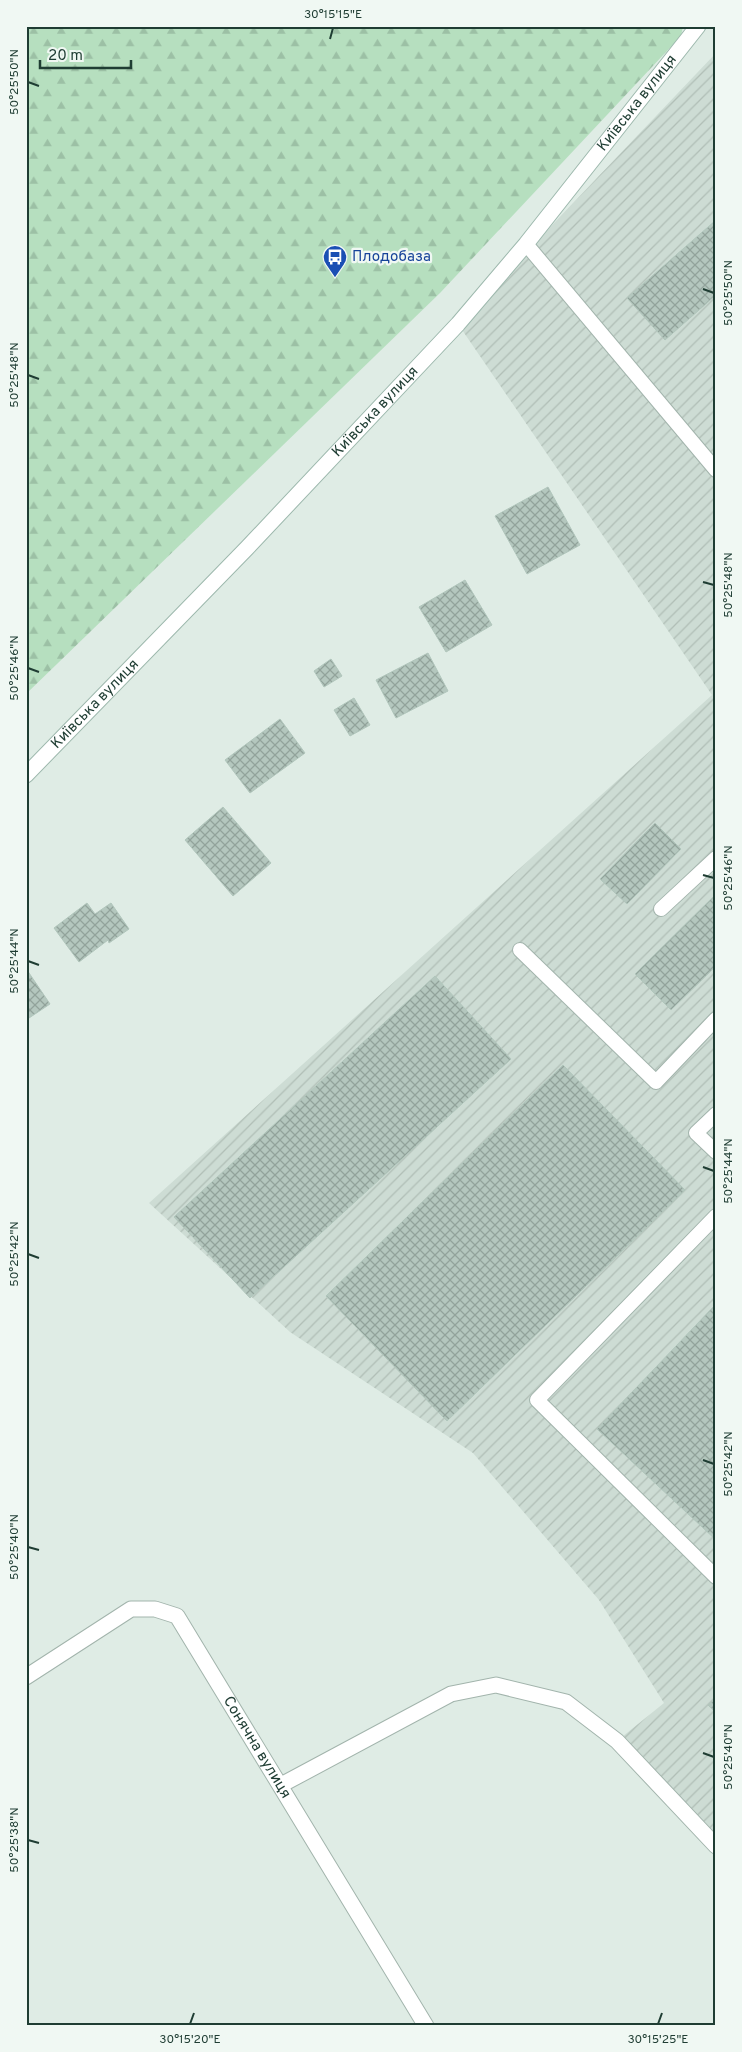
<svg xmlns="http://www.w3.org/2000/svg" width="742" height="2052" viewBox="0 0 742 2052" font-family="Overpass,sans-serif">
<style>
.industrial{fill:url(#industrial-furrows)}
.forest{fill:url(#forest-firs)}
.building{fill:url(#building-cross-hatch);stroke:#b1c6bc}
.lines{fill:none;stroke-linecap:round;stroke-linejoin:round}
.lane-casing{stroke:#a2b4ac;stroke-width:16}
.street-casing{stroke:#a2b4ac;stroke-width:17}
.secondary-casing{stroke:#9db8ad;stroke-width:17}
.lane{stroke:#fff;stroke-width:14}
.street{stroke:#fff;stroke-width:15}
.secondary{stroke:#fff;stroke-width:15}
.ticks{fill:none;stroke:#1f3d33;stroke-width:2}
.labels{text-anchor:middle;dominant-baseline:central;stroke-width:4.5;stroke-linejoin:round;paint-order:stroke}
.street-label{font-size:15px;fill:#1f3d33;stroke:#f0f8f3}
.transit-label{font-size:15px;fill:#164399;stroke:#f0f8f3;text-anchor:start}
.neatline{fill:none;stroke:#1f3d33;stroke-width:2}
.ticks-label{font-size:12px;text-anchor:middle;fill:#1f3d33}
</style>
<defs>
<pattern id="industrial-furrows" width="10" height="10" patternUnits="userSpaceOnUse" patternTransform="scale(1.25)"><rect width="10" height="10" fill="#cddcd4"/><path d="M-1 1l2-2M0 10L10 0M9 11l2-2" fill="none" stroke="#b0beb6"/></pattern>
<pattern id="forest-firs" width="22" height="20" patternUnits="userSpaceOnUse" patternTransform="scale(1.25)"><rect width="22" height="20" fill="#b6dfbf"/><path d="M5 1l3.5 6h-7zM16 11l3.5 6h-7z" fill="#9cc0a5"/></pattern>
<pattern id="building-cross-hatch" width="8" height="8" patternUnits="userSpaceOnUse" patternTransform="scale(1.25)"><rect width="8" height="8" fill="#b4c7be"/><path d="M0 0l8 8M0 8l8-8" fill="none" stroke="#92a39b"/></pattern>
</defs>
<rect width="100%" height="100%" fill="#dfece5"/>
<polygon class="industrial" points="716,53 716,1846 617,1741 664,1703 599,1600 473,1453 290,1332 149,1203 712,695 458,324"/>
<polygon class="forest" points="26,26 683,26 681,36 440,293 26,694"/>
<g class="building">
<polygon points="716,220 716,295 665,340 627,298"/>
<polygon points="548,487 580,545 527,574 495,516"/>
<polygon points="465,580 492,625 446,652 419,607"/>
<polygon points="428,653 448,691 396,718 376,680"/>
<polygon points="331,659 342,676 324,687 314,671"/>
<polygon points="354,698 370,725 350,736 334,710"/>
<polygon points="280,719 305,753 250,793 225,760"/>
<polygon points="223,807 271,863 233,896 185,840"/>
<polygon points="655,823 681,849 627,904 600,879"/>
<polygon points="716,894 716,966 671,1010 635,974"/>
<polygon points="87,903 95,914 111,903 129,929 109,943 108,940 79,962 54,928"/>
<polygon points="27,970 50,1004 26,1020 26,971"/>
<polygon points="435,976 511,1059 250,1298 174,1217"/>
<polygon points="563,1065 685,1190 447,1421 326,1296"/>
<polygon points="716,1304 716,1540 597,1429"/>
<polygon points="716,1698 716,1713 708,1705"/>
</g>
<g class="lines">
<g class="lane-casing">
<g id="lane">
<polyline points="526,244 716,470"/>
<polyline points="661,909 716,858"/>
<polyline points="520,950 656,1082 716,1019"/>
<polyline points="716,1114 696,1133 716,1152"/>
<polyline points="716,1216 537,1400 716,1577"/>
</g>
</g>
<g class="street-casing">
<g id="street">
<path id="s1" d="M26,1677L131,1609H155L177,1616L426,2026"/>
<polyline points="281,1785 451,1694 496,1685 566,1702 617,1741 716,1846"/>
</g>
</g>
<g class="secondary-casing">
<g id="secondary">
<path id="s2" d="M26,775L247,548L458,324L526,244L698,26"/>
</g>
</g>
<use href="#lane" class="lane"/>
<use href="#street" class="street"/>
<use href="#secondary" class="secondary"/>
</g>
<path class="ticks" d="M330,39L333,28M28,82L39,86M703,289L714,293M28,375L39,379M703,582L714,585M28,668L39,672M703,875L714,878M28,961L39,965M703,1167L714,1171M28,1254L39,1258M703,1460L714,1464M28,1547L39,1550M703,1753L714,1757M28,1840L39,1843M190,2024L194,2013M658,2024L662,2013"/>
<defs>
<g id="bus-pin" transform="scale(1.25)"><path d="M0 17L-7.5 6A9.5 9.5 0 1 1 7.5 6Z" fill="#1a4fb4" stroke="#f0f8f3"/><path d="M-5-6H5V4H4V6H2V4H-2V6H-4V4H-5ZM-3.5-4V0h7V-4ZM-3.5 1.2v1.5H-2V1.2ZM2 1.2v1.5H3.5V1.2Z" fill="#fff"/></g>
</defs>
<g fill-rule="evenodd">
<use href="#bus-pin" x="335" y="257"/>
</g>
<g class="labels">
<g class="street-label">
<text stroke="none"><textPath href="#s2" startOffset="909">Київська вулиця</textPath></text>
<text stroke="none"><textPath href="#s2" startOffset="504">Київська вулиця</textPath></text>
<text stroke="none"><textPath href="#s2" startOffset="99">Київська вулиця</textPath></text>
<text stroke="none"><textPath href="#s1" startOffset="326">Сонячна вулиця</textPath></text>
</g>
<g class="transit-label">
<text x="352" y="257">Плодобаза</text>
</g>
</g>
<rect width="742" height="2052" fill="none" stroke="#f0f8f3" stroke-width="55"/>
<path d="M40 60v8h91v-8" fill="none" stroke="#1f3d33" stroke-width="2.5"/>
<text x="48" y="60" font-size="15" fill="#1f3d33" stroke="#f0f8f3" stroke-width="4" paint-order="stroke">20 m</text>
<rect x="28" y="28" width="686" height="1996" class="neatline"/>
<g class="ticks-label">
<text x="333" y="18">30°15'15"E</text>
<text transform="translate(14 82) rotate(-90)" y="4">50°25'50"N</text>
<text transform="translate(728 293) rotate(-90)" y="4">50°25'50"N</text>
<text transform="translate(14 375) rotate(-90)" y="4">50°25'48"N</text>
<text transform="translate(728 585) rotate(-90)" y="4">50°25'48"N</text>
<text transform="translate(14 668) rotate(-90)" y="4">50°25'46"N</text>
<text transform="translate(728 878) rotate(-90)" y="4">50°25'46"N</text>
<text transform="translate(14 961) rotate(-90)" y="4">50°25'44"N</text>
<text transform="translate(728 1171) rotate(-90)" y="4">50°25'44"N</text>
<text transform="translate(14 1254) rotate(-90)" y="4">50°25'42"N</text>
<text transform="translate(728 1464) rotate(-90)" y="4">50°25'42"N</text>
<text transform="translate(14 1547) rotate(-90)" y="4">50°25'40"N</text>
<text transform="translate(728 1757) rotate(-90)" y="4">50°25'40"N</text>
<text transform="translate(14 1840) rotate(-90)" y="4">50°25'38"N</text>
<text x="190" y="2043">30°15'20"E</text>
<text x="658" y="2043">30°15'25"E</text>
</g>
</svg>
